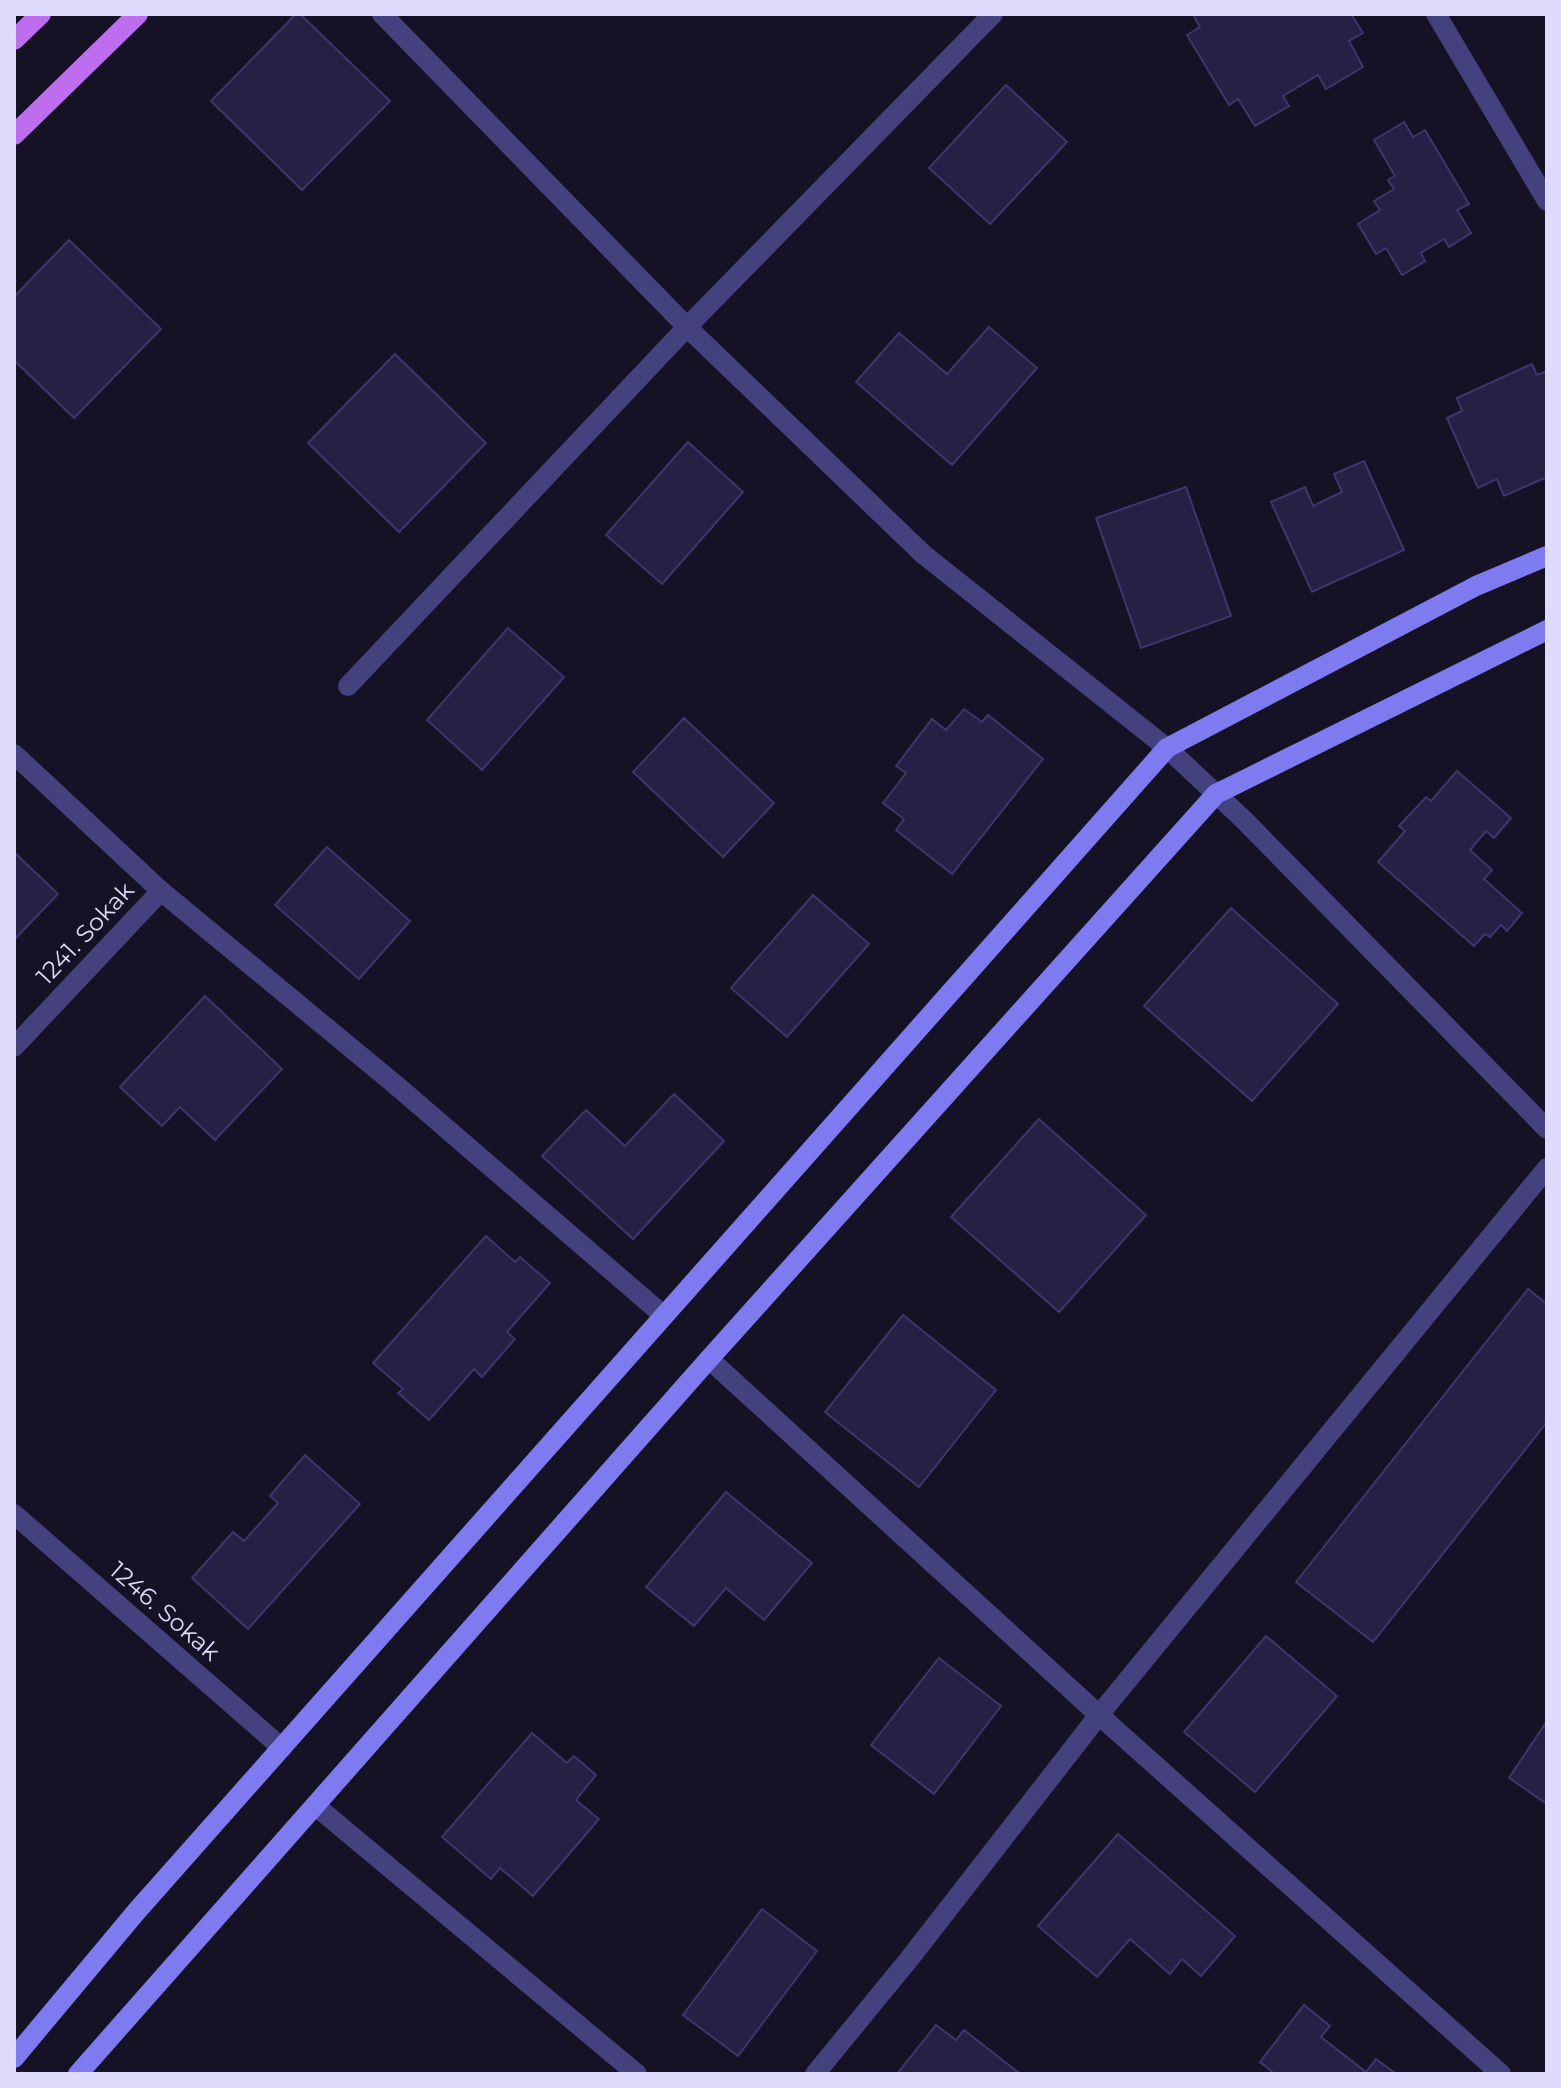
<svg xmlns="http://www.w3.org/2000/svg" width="1561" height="2088" viewBox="0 0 1561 2088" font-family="Montserrat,sans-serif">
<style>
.building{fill:#272044;stroke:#40356d;stroke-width:2}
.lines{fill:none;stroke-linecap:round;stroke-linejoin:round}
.street{stroke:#44427e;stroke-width:20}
.secondary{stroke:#7e7bf0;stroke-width:20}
.primary{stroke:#be6dee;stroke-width:20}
.labels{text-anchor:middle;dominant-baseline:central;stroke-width:8;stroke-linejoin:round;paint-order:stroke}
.street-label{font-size:24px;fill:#dddafb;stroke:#151225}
</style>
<rect width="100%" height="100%" fill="#151225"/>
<g class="building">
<polygon points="296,14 300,14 390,101 302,190 211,101"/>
<polygon points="1193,14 1351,14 1363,33 1349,41 1363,67 1326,89 1318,75 1283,96 1289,106 1255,126 1238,99 1229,105 1187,35 1200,27"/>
<polygon points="1006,85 1067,142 990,224 929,168"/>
<polygon points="1404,122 1413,137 1425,130 1469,204 1457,210 1471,233 1449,247 1444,239 1421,253 1425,261 1402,275 1386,248 1376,254 1358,224 1380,210 1374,201 1394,189 1388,180 1395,176 1374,140"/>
<polygon points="69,240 161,329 74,418 14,360 14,297"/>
<polygon points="989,327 1037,368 952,465 856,382 899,333 947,374"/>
<polygon points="395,354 486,443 399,532 308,443"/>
<polygon points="1532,364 1537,375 1547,371 1547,477 1504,496 1497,479 1478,488 1447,418 1462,411 1457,398"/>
<polygon points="688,442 743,492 662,584 606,535"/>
<polygon points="1364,461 1404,550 1312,592 1271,502 1305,487 1313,506 1342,492 1334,474"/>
<polygon points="1186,487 1231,616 1141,648 1096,518"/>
<polygon points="508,628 564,677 482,770 427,720"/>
<polygon points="964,709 982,722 988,715 1043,759 952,874 896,830 904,819 883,803 906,773 896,766 932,719 946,730"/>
<polygon points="684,718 774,803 723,857 633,772"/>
<polygon points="1457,771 1511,818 1494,838 1486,831 1470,850 1492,870 1484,879 1522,913 1507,931 1501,925 1490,937 1485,934 1474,946 1378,862 1405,831 1399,826 1426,797 1431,801"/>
<polygon points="327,847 410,921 359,979 275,905"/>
<polygon points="14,852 58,894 14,940"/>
<polygon points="813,895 869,944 787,1037 731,988"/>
<polygon points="1231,908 1338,1004 1252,1101 1144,1006"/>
<polygon points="205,996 282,1069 215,1140 180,1107 162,1126 120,1087"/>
<polygon points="674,1094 724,1141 633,1239 542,1156 586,1110 625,1146"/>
<polygon points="1039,1119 1146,1215 1059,1312 951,1217"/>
<polygon points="486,1236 515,1262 520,1257 550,1283 507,1332 515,1339 482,1377 474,1369 429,1420 398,1393 403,1389 373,1363"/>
<polygon points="1528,1289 1547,1304 1547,1422 1373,1642 1296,1582"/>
<polygon points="903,1315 996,1390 919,1487 825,1412"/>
<polygon points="305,1455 360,1504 248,1629 192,1578 233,1532 244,1541 278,1503 270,1496"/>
<polygon points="726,1492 812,1563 764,1620 726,1588 694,1626 646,1587"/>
<polygon points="1266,1636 1337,1696 1255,1792 1184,1732"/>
<polygon points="939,1658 1001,1706 934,1794 871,1745"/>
<polygon points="1547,1721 1547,1804 1509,1778"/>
<polygon points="532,1733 567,1763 574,1756 596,1775 576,1800 599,1819 533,1896 500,1868 491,1879 442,1837"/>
<polygon points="1118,1834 1235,1936 1201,1976 1182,1959 1170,1974 1130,1939 1097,1977 1038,1926"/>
<polygon points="762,1909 817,1951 738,2056 683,2015"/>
<polygon points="1304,2005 1330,2026 1321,2037 1366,2072 1376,2059 1396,2074 1275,2074 1260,2062"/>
<polygon points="936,2025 956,2040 964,2030 1019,2073 897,2074"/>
</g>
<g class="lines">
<g class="street">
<polyline points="382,14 687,327 923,554 1167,748 1244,820 1547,1129"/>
<polyline points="1436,14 1547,201"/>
<polyline points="348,686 687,327 993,14"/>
<polyline points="14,754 161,891 397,1086 663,1315"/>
<polyline points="14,1047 161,891"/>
<polyline points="709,1359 1099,1715 1501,2074"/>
<polyline points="14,1514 282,1748"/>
<polyline points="317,1807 637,2074"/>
<polyline points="815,2074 910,1958 1099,1715 1547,1168"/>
</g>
<g class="secondary">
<polyline points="14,2058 136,1912 1167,748 1476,586 1547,556"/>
<polyline points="78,2074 709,1359 1216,794 1547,630"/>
</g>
<g class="primary">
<polyline points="14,40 41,14"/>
<polyline points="14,135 138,14"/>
</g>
</g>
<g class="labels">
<g class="street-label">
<text transform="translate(85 933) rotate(-47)">1241. Sokak</text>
<text transform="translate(165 1611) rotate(41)">1246. Sokak</text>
</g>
</g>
<rect width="1561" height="2088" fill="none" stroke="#dddafb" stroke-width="32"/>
</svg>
